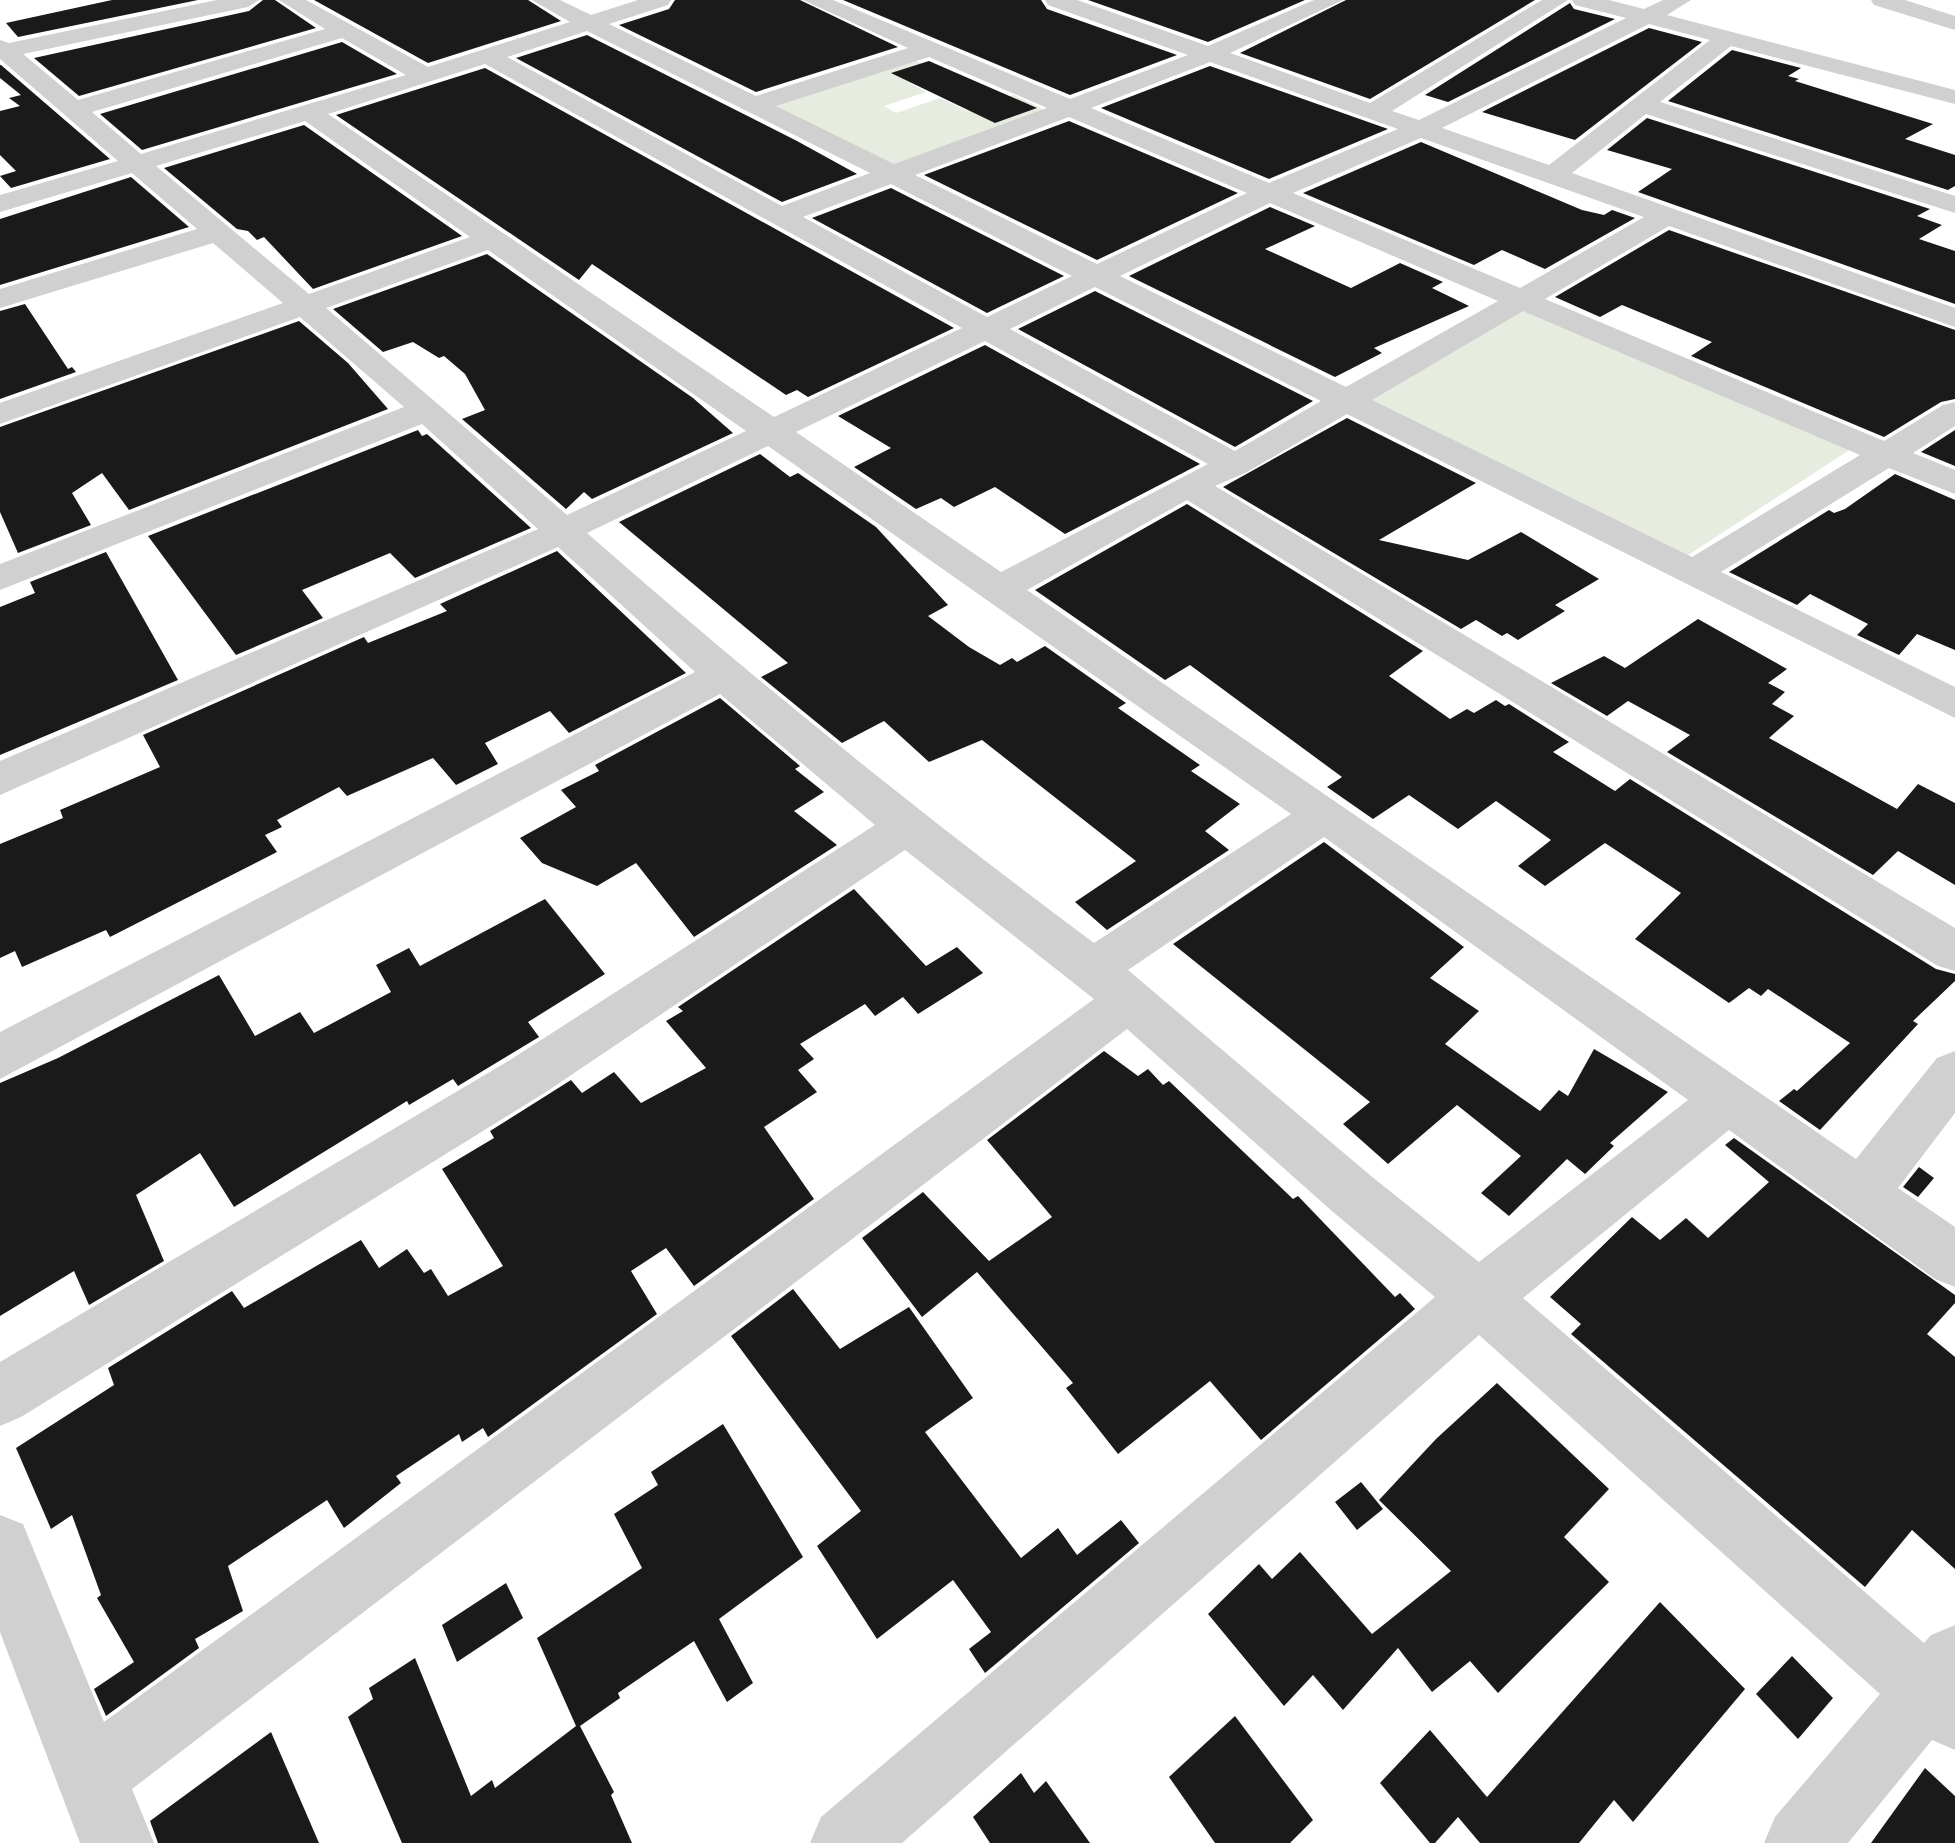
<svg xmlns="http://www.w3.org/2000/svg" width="1955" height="1843" viewBox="0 0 1955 1843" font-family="'Public Sans',sans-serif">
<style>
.green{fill:#e6ecdf}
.building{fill:#1a1a1a}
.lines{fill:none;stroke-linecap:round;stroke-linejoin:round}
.minor{fill:#d0d0d0;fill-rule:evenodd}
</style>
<rect width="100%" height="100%" fill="#fff"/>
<g class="green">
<polygon points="914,60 941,72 910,83 926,92 884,106 896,113 940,98 967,111 1014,95 1051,113 891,169 773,104"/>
<polygon points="1520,306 1854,447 1679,561 1365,401"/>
</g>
<g class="building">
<polygon points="112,0 198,0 18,37 6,23"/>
<polygon points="263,0 275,0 316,28 79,96 34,58 249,11"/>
<polygon points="314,0 528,0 561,21 428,63"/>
<polygon points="675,0 800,0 898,47 756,92 619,25 669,9"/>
<polygon points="843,0 1041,0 1047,9 1177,55 1070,95"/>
<polygon points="1088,0 1305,0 1208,42"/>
<polygon points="1346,0 1535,0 1370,99 1240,53"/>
<polygon points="1570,3 1574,9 1615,19 1448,102 1425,95"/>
<polygon points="1649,28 1702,42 1575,140 1482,112"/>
<polygon points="587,35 797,141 857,174 782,202 516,58"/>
<polygon points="342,42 397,74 142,150 100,114"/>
<polygon points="1732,50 1801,68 1788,76 1799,79 1795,81 1933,124 1905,139 1955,155 1955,186 1948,190 1668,101"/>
<polygon points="929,61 1037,108 995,123 891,73"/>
<polygon points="0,65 1,65 110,159 11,188 0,176 16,171 0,155 0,111 20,106 9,98 21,95 0,78"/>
<polygon points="1210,66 1388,129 1269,179 1101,108"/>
<polygon points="485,68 954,328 808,397 797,390 786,395 592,264 579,280 336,115"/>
<polygon points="1647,118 1930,209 1917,216 1942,225 1919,239 1955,251 1955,304 1638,192 1672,169 1607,150"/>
<polygon points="1069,121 1238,193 1097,260 924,175"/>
<polygon points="304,125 462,236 313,289 264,237 257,240 248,231 237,229 164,168"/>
<polygon points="1421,142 1582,210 1604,215 1612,210 1635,218 1545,269 1502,250 1474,265 1303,193"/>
<polygon points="131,177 189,227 0,285 0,219"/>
<polygon points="891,188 1064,276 987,313 812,218"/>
<polygon points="1270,207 1315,226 1265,249 1351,288 1400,263 1443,282 1432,288 1469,306 1374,348 1382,353 1335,377 1129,276"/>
<polygon points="1669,230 1955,330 1955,399 1941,402 1884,437 1691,356 1712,342 1622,305 1600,317 1555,297"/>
<polygon points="487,254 693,398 733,433 592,499 584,492 566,509 462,419 485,410 465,374 444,356 439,358 413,342 383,352 333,309"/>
<polygon points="1095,291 1313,401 1235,447 1018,329"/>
<polygon points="25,304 68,369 72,367 76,372 0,399 0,311"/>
<polygon points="299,321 348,363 388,409 129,510 102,473 72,493 91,525 18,553 0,512 0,427"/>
<polygon points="985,345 1200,464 1065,534 995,487 954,507 941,498 916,509 854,467 891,448 838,416"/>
<polygon points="1347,418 1476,483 1379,540 1468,560 1521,532 1599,579 1555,605 1565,611 1518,640 1507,633 1502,636 1476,620 1461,629 1223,487"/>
<polygon points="418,430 422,436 427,434 531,528 415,578 390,553 302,590 323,618 236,655 148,536"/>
<polygon points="1955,430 1955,466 1921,452"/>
<polygon points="760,454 790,477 798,473 876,527 948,605 928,616 969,647 1000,665 1012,658 1017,662 1045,646 1126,703 1118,708 1200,765 1191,771 1240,804 1205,831 1229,850 1107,930 1075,902 1136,861 982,740 929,762 884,721 842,743 761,677 788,663 619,522"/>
<polygon points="1895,474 1955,500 1955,650 1917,634 1899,655 1857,635 1868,624 1810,594 1797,605 1729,572 1829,510 1834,513 1845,509"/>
<polygon points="1187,504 1423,651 1389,676 1450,719 1467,709 1474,713 1496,700 1505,706 1509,704 1569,742 1553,752 1615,791 1630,779 1936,969 1955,974 1955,981 1913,1021 1918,1024 1820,1130 1779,1101 1794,1089 1797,1091 1850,1043 1768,989 1761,996 1749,988 1729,1003 1635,939 1681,893 1605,843 1545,886 1518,866 1551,840 1496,801 1458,829 1409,795 1373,819 1327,787 1342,777 1190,665 1165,680 1035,590"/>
<polygon points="557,551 686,673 569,733 550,711 485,743 498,764 456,785 433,758 347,796 339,787 277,820 282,827 265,835 277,852 165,909 110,937 106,930 22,967 15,951 0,958 0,844 63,818 60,810 160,767 143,735 364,637 368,643 447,611 440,604"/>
<polygon points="106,552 178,680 0,755 0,607 35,593 30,582"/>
<polygon points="1698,619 1787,669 1768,683 1785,692 1772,704 1794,716 1769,738 1897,809 1918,784 1955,803 1955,885 1898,851 1873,875 1667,752 1690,735 1628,701 1607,716 1551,683 1604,656 1625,668"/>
<polygon points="720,698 800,766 795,769 824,792 794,811 837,845 694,937 636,863 597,886 542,863 520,838 576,807 561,790 599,771 595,765"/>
<polygon points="1324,842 1464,947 1430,978 1479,1011 1445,1044 1540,1111 1559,1090 1568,1096 1594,1049 1668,1092 1610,1143 1614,1146 1585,1174 1567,1159 1509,1216 1481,1193 1521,1156 1457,1105 1388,1164 1343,1124 1370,1102 1173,944"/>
<polygon points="854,889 926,966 957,947 983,973 918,1014 903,997 875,1016 865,1004 800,1044 814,1059 798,1070 817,1092 764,1127 814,1199 694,1286 666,1248 631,1271 657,1314 488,1437 483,1428 462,1442 459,1434 396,1476 401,1483 344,1528 327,1500 228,1566 243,1611 195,1639 199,1648 106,1716 94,1689 134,1662 97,1598 101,1595 72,1515 51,1529 16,1448 114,1385 108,1368 232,1291 244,1308 361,1240 379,1268 407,1249 424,1273 431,1269 448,1296 503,1266 442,1169 494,1138 490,1131 571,1080 582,1093 614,1072 641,1103 706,1068 666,1021 683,1011 678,1007"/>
<polygon points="545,899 605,974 528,1022 539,1037 458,1086 453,1079 409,1105 407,1101 234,1207 200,1153 136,1195 164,1261 89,1305 74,1271 0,1316 0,1083 58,1058 219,975 255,1036 300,1012 314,1033 391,992 376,965 409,948 420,966"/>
<polygon points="1104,1051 1138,1076 1148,1069 1163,1085 1169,1081 1293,1199 1298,1196 1395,1297 1400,1293 1415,1309 1261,1440 1210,1381 1118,1454 1066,1388 1073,1383 977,1272 922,1317 862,1238 923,1192 989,1261 1052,1217 987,1140"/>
<polygon points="1734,1138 1955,1295 1955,1303 1927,1334 1955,1357 1955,1569 1912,1530 1865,1587 1571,1334 1581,1324 1550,1297 1632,1217 1660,1240 1686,1218 1708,1238 1769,1182 1725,1145"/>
<polygon points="1919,1167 1934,1178 1918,1197 1903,1187"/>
<polygon points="793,1289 840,1349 909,1307 973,1398 925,1432 1021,1558 1058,1528 1077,1555 1121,1520 1139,1543 985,1673 969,1649 991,1632 953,1580 877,1639 817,1546 861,1511 731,1336"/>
<polygon points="1497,1383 1609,1489 1564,1537 1609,1582 1498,1693 1470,1661 1432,1692 1398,1648 1343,1710 1313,1675 1284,1706 1208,1614 1259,1564 1272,1579 1300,1552 1372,1634 1451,1571 1379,1500 1436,1439"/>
<polygon points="723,1424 803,1557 719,1619 753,1683 727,1702 694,1641 618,1693 620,1698 580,1726 614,1792 611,1795 632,1843 402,1843 348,1717 373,1699 369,1688 415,1658 471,1796 492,1780 495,1788 576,1726 537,1638 642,1568 614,1514 658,1485 651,1472"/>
<polygon points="1361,1482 1383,1509 1357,1530 1335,1502"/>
<polygon points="506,1583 523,1618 457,1662 442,1625"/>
<polygon points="1660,1602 1745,1689 1633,1822 1614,1800 1579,1843 1480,1843 1458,1817 1435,1843 1430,1843 1380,1783 1430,1730 1487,1797"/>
<polygon points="1792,1656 1833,1698 1798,1739 1756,1694"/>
<polygon points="1235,1716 1313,1820 1290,1843 1215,1843 1169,1777"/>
<polygon points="271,1732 319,1843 158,1843 150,1821"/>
<polygon points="1925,1768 1955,1796 1955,1843 1871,1843"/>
<polygon points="1021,1773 1034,1793 1046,1781 1090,1843 990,1843 973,1817"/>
</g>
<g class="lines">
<g class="minor">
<path d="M217,0H259L248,7L23,54L78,100L325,29L279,0H306L428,67L570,22L532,0H560L591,15L638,0H671L668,5L609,24L756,96L908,48L803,0H833L1070,99L1188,55L1048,5L1045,0H1077L1208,46L1314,0H1343L1230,53L1370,103L1542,0H1568L1392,111L1419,120L1626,18L1575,5L1572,0H1609L1644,9L1663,0H1691L1667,15L1955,90V104L1731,46L1660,102L1955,196V213L1646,114L1572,173L1955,308V327L1669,226L1545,299L1884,441L1943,405L1955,402V426L1913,453L1955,470V494L1889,468L1721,572L1955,687V718L1347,414L1247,472L1215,486L1955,928V971L1938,966L1187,500L1027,590L1856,1159L1937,1058L1955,1051V1113L1898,1188L1955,1227V1287L1935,1279L1729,1130L1523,1298L1924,1643L1931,1635L1955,1625V1750L1932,1740L1848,1843H1764L1775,1817L1880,1694L1479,1335L902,1843H810L821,1817L1435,1297L1333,1212L1127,1029L132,1789L154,1843H80L0,1632V1515L23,1524L104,1722L1094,999L905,850L546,1092L21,1417L0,1426V1362L510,1060L875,825L720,694L0,1079V1032L695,672L558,547L0,795V761L538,529L422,424L0,590V564L404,407L300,317L0,424V403L283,303L213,243L0,308V289L197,229L132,173L0,212V195L118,161L0,59V40L9,43ZM1649,24L1710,40L1549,165L1442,128ZM587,31L870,173L782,206L507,57ZM342,38L406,75L141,154L92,112ZM929,57L1047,108L894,164L776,106ZM1210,62L1398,129L1269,183L1091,108ZM485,64L962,328L774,417L328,114ZM1069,117L1247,193L1097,264L915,175ZM305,121L470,237L309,294L156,166ZM1421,138L1644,217L1520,288L1293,193ZM891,184L1072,276L987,317L803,217ZM1270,203L1498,301L1346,387L1120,276ZM488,250L746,431L567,515L326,308ZM1095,287L1321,401L1235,451L1010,329ZM1523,311L1860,455L1692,557L1372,400ZM985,341L1208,464L1001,572L796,432ZM768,446L1291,814L1094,943C919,813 751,677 587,533ZM1324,837L1688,1100L1479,1262L1371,1176L1128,970Z"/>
<polygon points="1871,0 1905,0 1955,16 1955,30 1874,5"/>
</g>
</g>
</svg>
